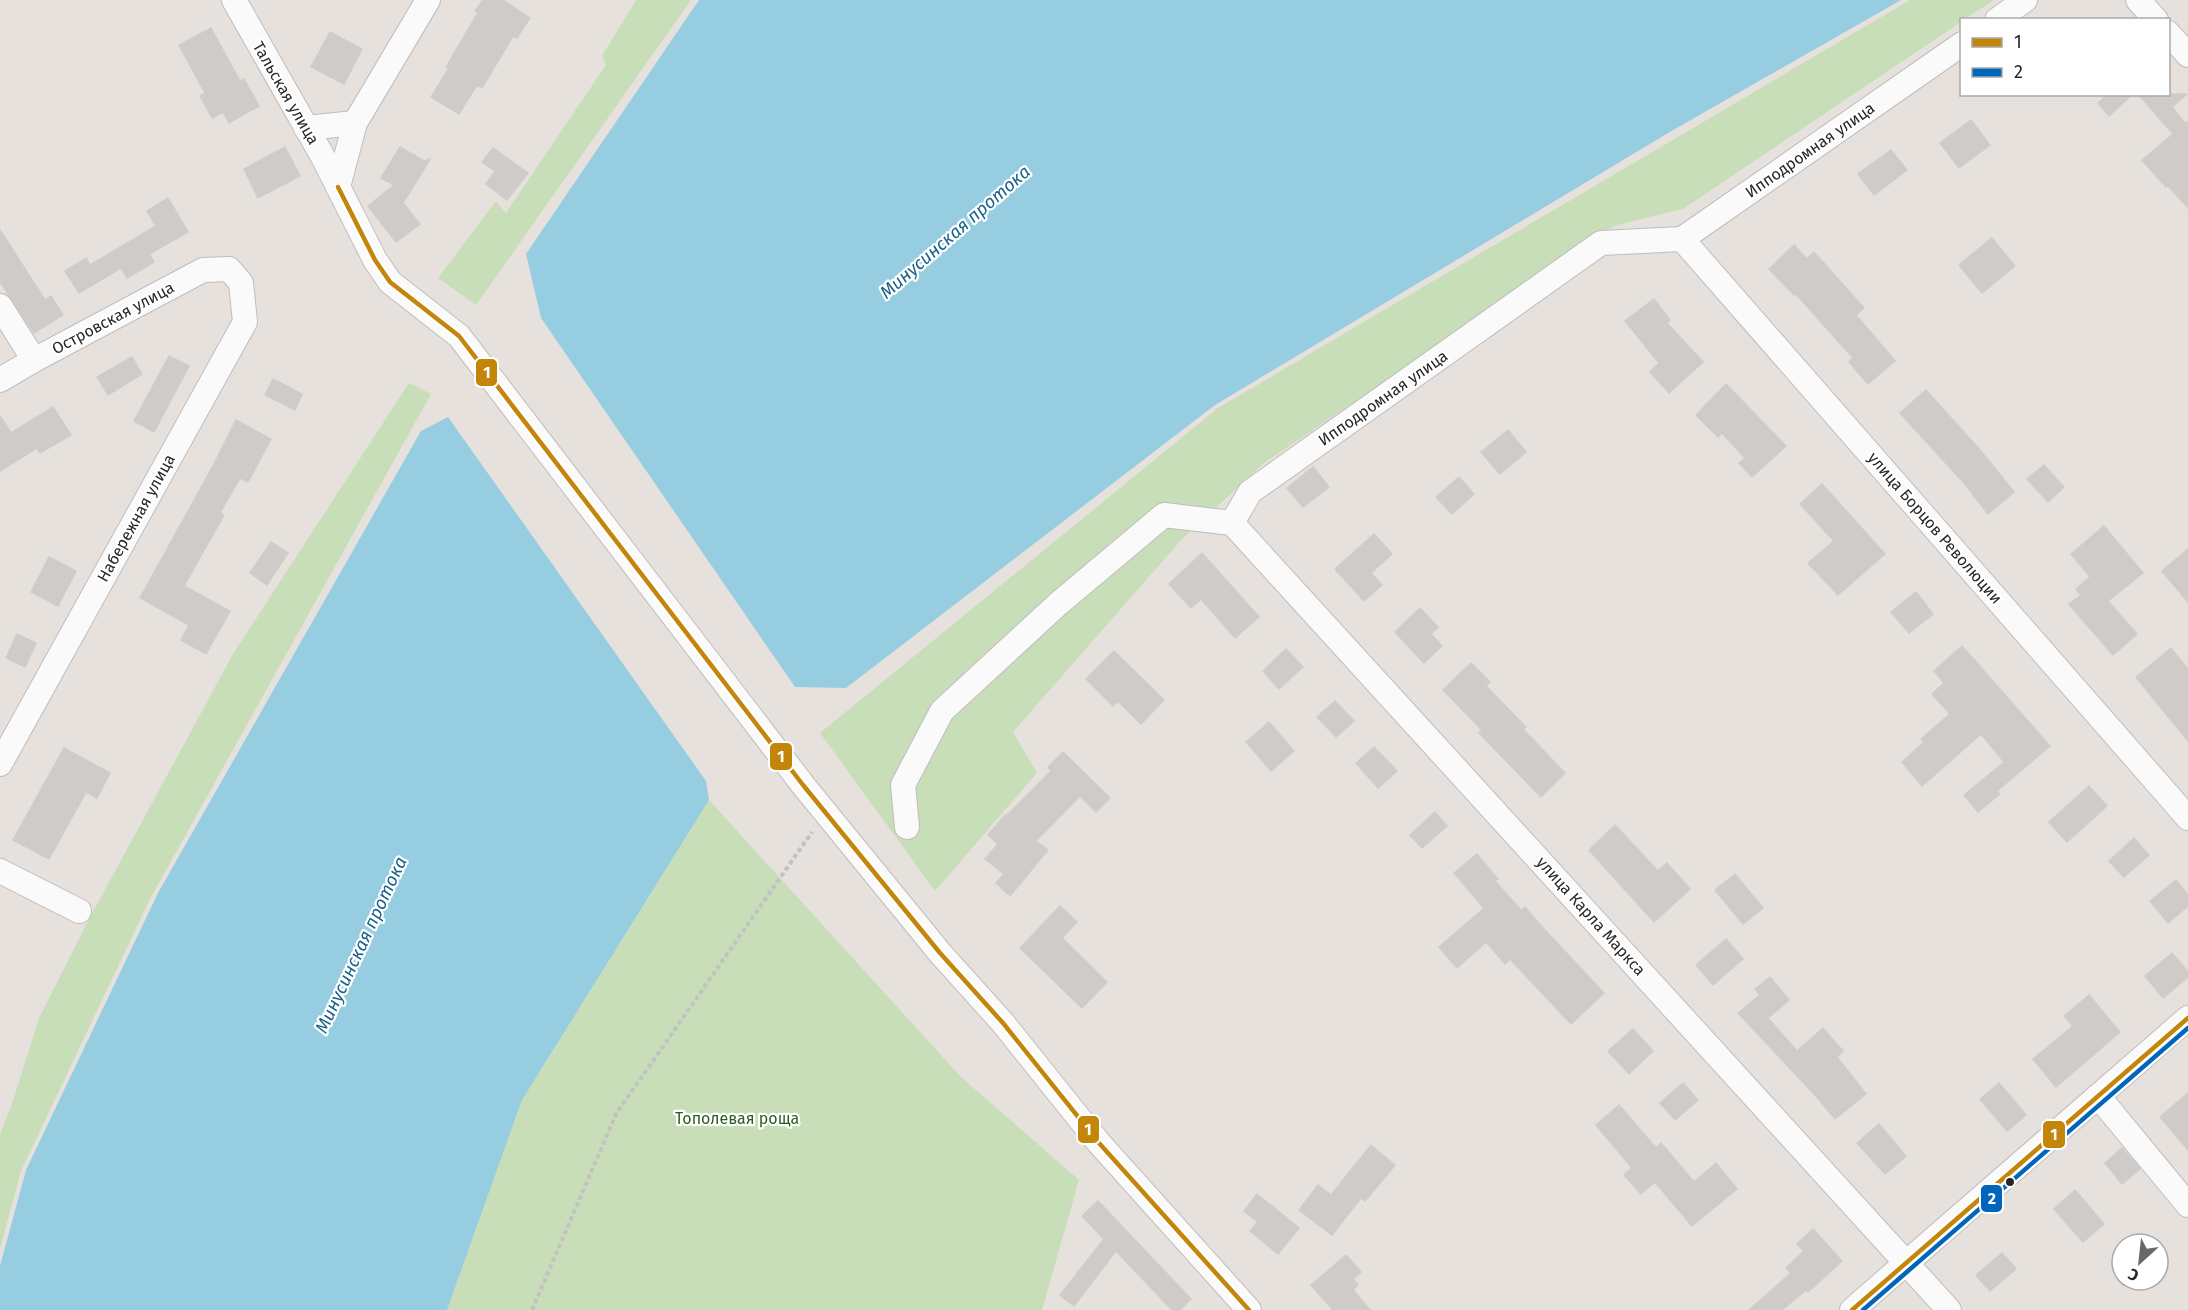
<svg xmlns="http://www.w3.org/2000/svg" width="2188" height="1310" viewBox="0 0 2188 1310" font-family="'Fira Sans',sans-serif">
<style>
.green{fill:#c8deb8}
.water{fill:#96cde1}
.building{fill:#cecbc8;stroke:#d0cdc9;stroke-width:1.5}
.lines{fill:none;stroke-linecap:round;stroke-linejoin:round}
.minor-casing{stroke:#bfbdbe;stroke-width:26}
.path{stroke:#c2c2c1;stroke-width:4;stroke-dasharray:4.5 3;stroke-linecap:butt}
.minor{stroke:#fbfafa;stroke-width:24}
.bus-1-casing{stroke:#fff;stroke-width:9}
.bus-2-casing{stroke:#fff;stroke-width:9}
.bus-1{stroke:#c3860a;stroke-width:4.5}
.bus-2{stroke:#0065bd;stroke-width:4.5}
.bus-dot{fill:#272727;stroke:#fff;stroke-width:2}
.labels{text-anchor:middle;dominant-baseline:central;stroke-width:4.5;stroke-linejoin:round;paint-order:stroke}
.street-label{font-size:16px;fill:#272727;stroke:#fff}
.park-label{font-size:16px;fill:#2b5c1f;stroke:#fff}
.water-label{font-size:18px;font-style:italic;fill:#18628a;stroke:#fff}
.line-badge{stroke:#fff;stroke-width:2}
.badge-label{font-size:16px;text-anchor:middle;font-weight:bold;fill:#fff}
</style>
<rect width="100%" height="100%" fill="#e6e1dc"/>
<g class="green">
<polygon points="636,0 691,0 476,305 438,278 496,201 506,213 606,65 602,56"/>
<polygon points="1910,0 1994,0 1965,19 1962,20 1961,22 1683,209 1614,226 1264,463 1183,538 1013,732 1037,773 935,891 820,733 1218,408"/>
<polygon points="409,383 431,394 150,899 21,1171 0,1249 0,1134 11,1107 39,1018 88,921 233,654"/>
<polygon points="709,800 961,1077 1079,1180 1042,1310 447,1310 522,1100"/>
</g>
<g class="water">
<polygon points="699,0 1901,0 1668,133 1215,405 846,688 795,687 541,318 526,254"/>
<polygon points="448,417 706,781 709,800 522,1100 447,1310 0,1310 0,1266 26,1170 158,893 421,431"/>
</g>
<g class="building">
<polygon points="483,0 503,0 530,18 517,38 513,36 482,88 477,85 459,114 431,97 449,68 446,67 478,13 475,11"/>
<polygon points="211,28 240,81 244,79 259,106 229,123 223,112 212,118 200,96 205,93 179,45"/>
<polygon points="330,32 362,49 344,84 311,67"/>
<polygon points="2108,94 2133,94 2109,116 2098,103"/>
<polygon points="2138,94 2187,94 2172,107 2185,123 2188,121 2188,208 2168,186 2166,187 2142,160 2173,134"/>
<polygon points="1971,120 1990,145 1959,168 1940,143"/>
<polygon points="285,147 300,176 258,198 244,169"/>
<polygon points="400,147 424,161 430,159 403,203 420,224 396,242 368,206 394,185 381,178"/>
<polygon points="493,148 528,173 507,200 486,184 495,171 482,162"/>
<polygon points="1891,150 1907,170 1874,195 1858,174"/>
<polygon points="168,198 188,232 149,254 154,262 127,278 121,268 79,293 65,271 86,258 90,265 156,226 147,211"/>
<polygon points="0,230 45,300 51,296 63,315 34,333 0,282"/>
<polygon points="1992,238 2015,266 1982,293 1959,265"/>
<polygon points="1794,245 1807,259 1814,252 1864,308 1856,315 1895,361 1868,384 1849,362 1853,358 1795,293 1794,295 1769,269"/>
<polygon points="1654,299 1670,320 1667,323 1703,362 1669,393 1650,372 1659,363 1625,321"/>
<polygon points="169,356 189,366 154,432 134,421"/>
<polygon points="132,357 142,374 108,395 97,377"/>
<polygon points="273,379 302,394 295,410 265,395"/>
<polygon points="1726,384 1786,446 1752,477 1739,463 1745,458 1722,433 1718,437 1696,415"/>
<polygon points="1926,390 1980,450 2014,492 1988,514 1964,483 1900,413"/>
<polygon points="53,407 71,435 40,453 37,448 0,471 0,416 11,433"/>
<polygon points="236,420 271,439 248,482 240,478 220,513 224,515 184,586 230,611 206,654 181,640 189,625 140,598 214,464"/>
<polygon points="1508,430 1526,452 1500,474 1481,452"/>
<polygon points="2044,465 2064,487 2048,502 2027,479"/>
<polygon points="1313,467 1329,487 1303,507 1287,488"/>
<polygon points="1459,477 1474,494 1452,514 1436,497"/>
<polygon points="1822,484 1885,554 1838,595 1808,563 1834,541 1800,504"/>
<polygon points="2104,526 2143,573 2108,601 2137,634 2113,655 2069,604 2081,595 2076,589 2090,577 2071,554"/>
<polygon points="1374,534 1392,554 1371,573 1382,585 1364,601 1335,569"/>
<polygon points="271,542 288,553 267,585 250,573"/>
<polygon points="2188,549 2188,602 2162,571"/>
<polygon points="1202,553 1259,617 1235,638 1201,599 1191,608 1169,584"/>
<polygon points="49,557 76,571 58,606 31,592"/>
<polygon points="1916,592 1933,614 1909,633 1891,612"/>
<polygon points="1420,608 1438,627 1431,634 1442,646 1424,663 1395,632"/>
<polygon points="17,634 36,643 25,667 6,658"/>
<polygon points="1962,646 2050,746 1997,791 2000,794 1978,812 1964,795 2004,762 1981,734 1922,786 1902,762 1924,742 1921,739 1950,714 1932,694 1944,683 1934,671"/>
<polygon points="2171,648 2188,669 2188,741 2136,677"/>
<polygon points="1286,649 1303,667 1279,689 1263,671"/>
<polygon points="1114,651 1164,700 1141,724 1118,701 1113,706 1086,679"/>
<polygon points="1471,663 1490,682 1486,686 1526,727 1523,729 1565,773 1541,797 1479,733 1482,730 1443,690"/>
<polygon points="1335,701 1354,721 1336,737 1317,717"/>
<polygon points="1269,722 1294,751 1271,771 1246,742"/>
<polygon points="1374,747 1397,771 1378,788 1356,763"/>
<polygon points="64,748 110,773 97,798 86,792 49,859 13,840"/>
<polygon points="1063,752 1110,798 1096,812 1080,796 1036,841 1048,850 1010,896 996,883 1004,874 985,859 998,844 988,835 1005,815 1006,816 1051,771 1048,767"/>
<polygon points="2089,786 2107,806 2067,842 2049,822"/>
<polygon points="1435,812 1447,826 1422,848 1410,835"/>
<polygon points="1615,825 1658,871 1667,863 1690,889 1654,922 1589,850"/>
<polygon points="2134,838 2149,855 2124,877 2109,861"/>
<polygon points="1477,854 1498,879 1495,881 1521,910 1525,907 1544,929 1604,993 1571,1024 1510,959 1505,964 1486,942 1457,968 1439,947 1484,908 1454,873"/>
<polygon points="1735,874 1763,908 1743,924 1715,890"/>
<polygon points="2176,880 2188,895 2188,906 2168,923 2150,901"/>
<polygon points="1060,906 1077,922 1062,938 1107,982 1082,1008 1020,948"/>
<polygon points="1726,939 1743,959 1713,985 1696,965"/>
<polygon points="2172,953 2188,972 2188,977 2163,998 2145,976"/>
<polygon points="1770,977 1789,1000 1768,1018 1797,1051 1823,1028 1843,1051 1837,1057 1866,1094 1835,1119 1814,1094 1738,1013 1760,995 1755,989"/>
<polygon points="2089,995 2120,1032 2056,1087 2033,1059 2073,1026 2064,1016"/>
<polygon points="1633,1029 1653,1051 1629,1074 1608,1051"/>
<polygon points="1683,1083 1698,1100 1675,1120 1660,1103"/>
<polygon points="1999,1083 2026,1115 2007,1131 1980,1099"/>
<polygon points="2188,1093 2188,1150 2160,1117"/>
<polygon points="1619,1105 1656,1148 1661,1143 1694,1182 1716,1163 1737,1189 1692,1226 1655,1182 1641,1194 1624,1175 1632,1168 1596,1125"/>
<polygon points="1879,1124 1906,1156 1885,1174 1857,1143"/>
<polygon points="1371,1145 1395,1165 1365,1201 1361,1198 1332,1235 1299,1210 1318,1185 1331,1195"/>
<polygon points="2122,1148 2140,1169 2122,1184 2105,1163"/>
<polygon points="2075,1190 2104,1224 2083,1242 2054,1209"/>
<polygon points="1257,1194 1299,1228 1278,1254 1250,1231 1258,1222 1244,1211"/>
<polygon points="1098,1201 1191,1299 1180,1310 1172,1310 1116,1251 1074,1306 1060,1295 1104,1239 1082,1216"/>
<polygon points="1813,1229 1842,1261 1808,1292 1806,1290 1782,1310 1749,1310 1791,1273 1786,1268 1804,1251 1797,1244"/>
<polygon points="2002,1253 2016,1269 1990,1291 1976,1275"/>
<polygon points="1346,1255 1361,1272 1353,1279 1358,1285 1353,1290 1370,1310 1333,1310 1311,1285"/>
</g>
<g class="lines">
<g class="minor-casing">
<g id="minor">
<polyline points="234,0 323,157 375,260 390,282 459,336 803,785 940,953 1003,1023 1099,1143 1249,1310"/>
<polyline points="2138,0 2156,20"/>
<polyline points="1997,20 2025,0"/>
<polyline points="2168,33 2188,55"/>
<polyline points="306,128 355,123"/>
<polyline points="338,187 355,123 428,0"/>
<polyline points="1682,239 2188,818"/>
<polyline points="0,306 34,360"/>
<polyline points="0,380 34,360 203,270 229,269 241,283 245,322 0,764"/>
<polyline points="1232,523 1949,1310"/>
<polyline points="907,827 903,785 942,711 1058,604 1164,515 1232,523 1250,492 1601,243 1682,239 1962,44"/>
<polyline points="0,871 79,911"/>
<polyline points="2098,1096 2188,1205"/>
<polyline points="1852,1310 2188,1018"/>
</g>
</g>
<polyline class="path" points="532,1310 616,1114 812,832"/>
<use href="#minor" class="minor"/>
<g class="bus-1-casing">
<g id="bus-1">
<polyline points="338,187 375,260 390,282 459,336 803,785 940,953 1003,1023 1099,1143 1249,1310"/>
<polyline points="1852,1310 2188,1018"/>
</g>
</g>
<g class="bus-2-casing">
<polyline id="bus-2" points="1863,1310 2188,1028"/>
</g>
<use href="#bus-1" class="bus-1"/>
<use href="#bus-2" class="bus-2"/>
</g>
<circle class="bus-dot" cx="2010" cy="1182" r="5"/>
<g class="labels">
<g class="street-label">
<text transform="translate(286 93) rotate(60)">Тальская улица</text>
<text transform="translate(1810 150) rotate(-35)">Ипподромная улица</text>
<text transform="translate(113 318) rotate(-28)">Островская улица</text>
<text transform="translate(1383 398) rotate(-35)">Ипподромная улица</text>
<text transform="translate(136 518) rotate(-61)">Набережная улица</text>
<text transform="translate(1935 528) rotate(49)">улица Борцов Революции</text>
<text transform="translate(1591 916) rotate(48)">улица Карла Маркса</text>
</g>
<g class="park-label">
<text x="737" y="1118">Тополевая роща</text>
</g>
<g class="water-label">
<text transform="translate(955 232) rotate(-41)">Минусинская протока</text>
<text transform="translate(361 945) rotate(-65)">Минусинская протока</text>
</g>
</g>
<g class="line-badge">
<rect x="475" y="358" width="23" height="29" rx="6" fill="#c3860a"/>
<rect x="769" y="742" width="24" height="29" rx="6" fill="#c3860a"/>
<rect x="1077" y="1115" width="23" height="29" rx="6" fill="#c3860a"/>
<rect x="2042" y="1120" width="24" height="29" rx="6" fill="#c3860a"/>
<rect x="1980" y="1184" width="23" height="29" rx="6" fill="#0065bd"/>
</g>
<g class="badge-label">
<text x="487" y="378">1</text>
<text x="781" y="762">1</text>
<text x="1088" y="1135">1</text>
<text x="2054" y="1140">1</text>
<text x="1992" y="1204">2</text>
</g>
<rect x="1960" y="18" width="210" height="78" fill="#ffffff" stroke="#a9a9a9" stroke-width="1.5"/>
<rect x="1972" y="38" width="30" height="9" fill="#c3860a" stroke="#a9a9a9" stroke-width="1.5"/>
<text x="2014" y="48" font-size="18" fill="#272727">1</text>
<rect x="1972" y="68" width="30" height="9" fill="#0065bd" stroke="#a9a9a9" stroke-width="1.5"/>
<text x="2014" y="78" font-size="18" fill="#272727">2</text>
<g transform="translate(2140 1262) rotate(207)"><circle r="28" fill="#ffffff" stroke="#a9a9a9" stroke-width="1.5"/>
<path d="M0-4.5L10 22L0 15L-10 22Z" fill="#6a6866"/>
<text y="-9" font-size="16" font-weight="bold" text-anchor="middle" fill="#272727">С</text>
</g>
</svg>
